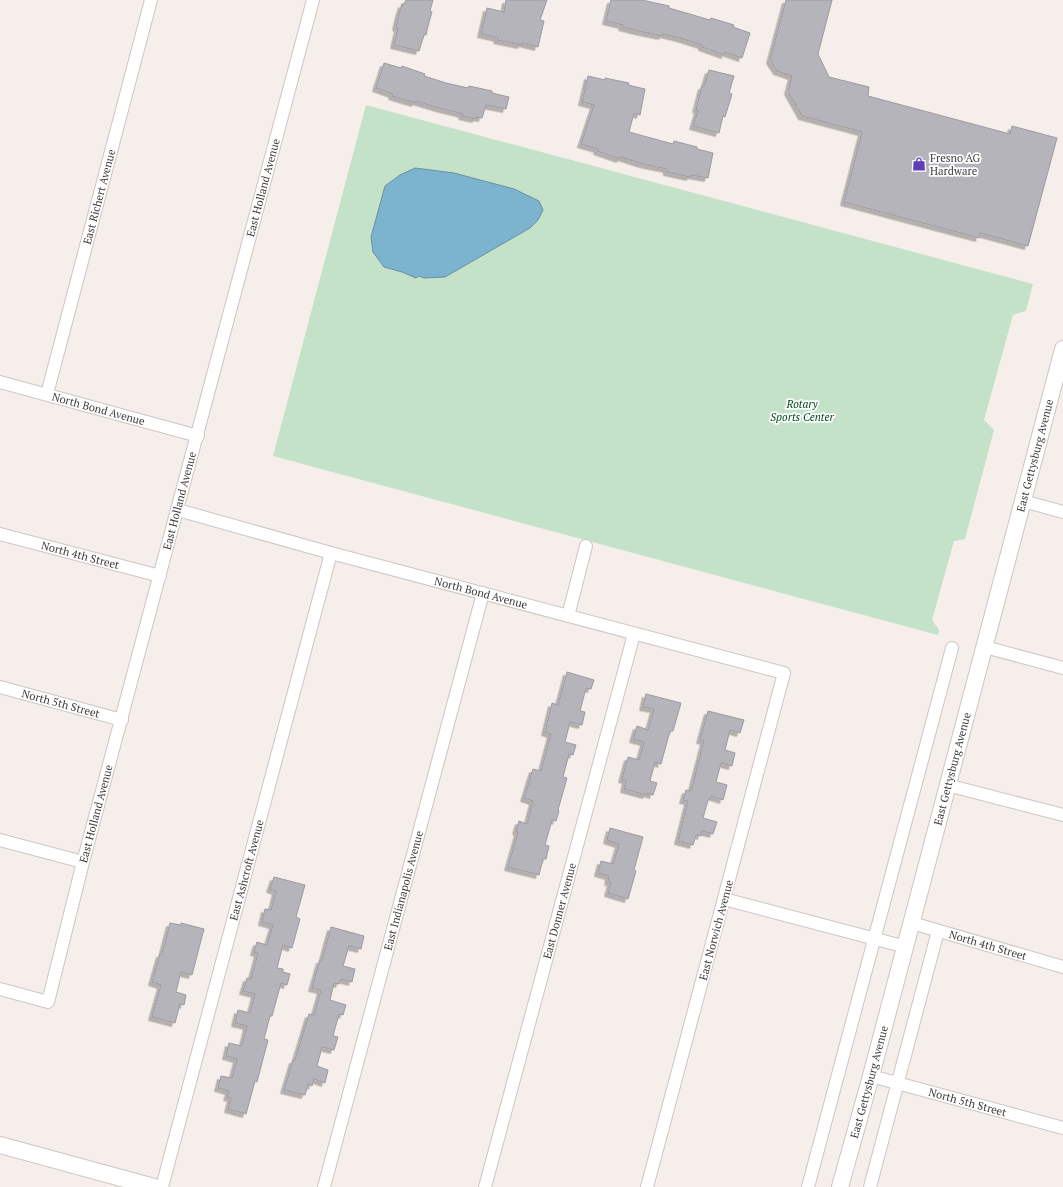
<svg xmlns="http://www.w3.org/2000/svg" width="1063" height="1187" viewBox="0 0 1063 1187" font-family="'PT Serif',serif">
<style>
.green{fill:#c4e2c8}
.water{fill:#7cb3ce;stroke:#698fa2}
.building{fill:#b5b4bb;stroke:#9b9aa0;filter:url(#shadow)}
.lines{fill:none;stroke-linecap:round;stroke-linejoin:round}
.minor-casing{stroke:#cdc6c3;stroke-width:14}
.tertiary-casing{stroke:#cdc6c3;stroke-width:18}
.minor{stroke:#fff;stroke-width:12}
.tertiary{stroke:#fff;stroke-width:16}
.labels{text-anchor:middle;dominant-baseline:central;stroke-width:3.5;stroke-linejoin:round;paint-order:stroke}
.poi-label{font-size:11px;fill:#3e3b3a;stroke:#fff;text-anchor:start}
.street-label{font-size:11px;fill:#3e3b3a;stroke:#fff}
.park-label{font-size:11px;font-style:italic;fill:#00481a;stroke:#fff}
</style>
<defs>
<filter id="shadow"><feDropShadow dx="-3.5" dy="3.5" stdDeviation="0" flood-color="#0004"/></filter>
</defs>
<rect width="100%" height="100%" fill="#f5eeeb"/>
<polygon class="green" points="366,105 1033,284 1026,311 1013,315 984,420 994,430 965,539 954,541 932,620 939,630 938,635 273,456"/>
<polygon class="water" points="415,168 454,173 514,189 539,201 543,210 538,220 530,228 445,277 424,278 419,276 416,278 402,272 384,267 373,252 371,237 385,186 400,175"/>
<g class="building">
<polygon points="406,0 433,0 430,11 432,12 428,26 426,35 424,35 419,51 394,45 398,28 396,27 399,14 402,4 404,5"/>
<polygon points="506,0 547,0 540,20 544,21 538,47 522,43 521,45 497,40 498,38 481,34 487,8 504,12"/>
<polygon points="611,0 642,0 669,6 669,8 710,20 711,18 734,25 733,27 750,33 742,58 725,52 725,55 702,47 702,45 680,38 663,34 662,36 638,31 622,27 623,25 606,21"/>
<polygon points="786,0 832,0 818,54 829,77 869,87 868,96 1010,134 1012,126 1057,138 1028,246 980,233 979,238 844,202 862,132 802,116 788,91 792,76 777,71 770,60"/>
<polygon points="384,63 401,68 402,66 425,74 424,76 446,83 468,88 469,86 492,91 492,93 509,97 506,109 486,105 482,118 476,117 476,119 462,116 463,114 439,108 416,101 415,103 392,96 393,94 376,88"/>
<polygon points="709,70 734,76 729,93 732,94 725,117 723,116 719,133 693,126 698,110 696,109 702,86 704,86"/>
<polygon points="588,76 605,80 605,78 629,83 628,85 645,89 640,115 634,113 629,132 673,144 674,141 697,147 697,149 713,153 708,178 691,175 690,177 667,172 667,169 643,164 621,157 620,159 597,151 598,149 581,144 594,105 582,102"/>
<polygon points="567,672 594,680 591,689 586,688 580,711 585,712 582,725 570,722 565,742 576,745 573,755 569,754 563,777 567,778 558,810 559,811 556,821 552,820 545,845 549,846 546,859 543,859 539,875 508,867 518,832 516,831 519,821 527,824 533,801 524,798 533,769 541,771 551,734 545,732 552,703 558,705"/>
<polygon points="646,694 681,703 673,731 670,731 661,764 655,762 650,781 657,783 653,795 647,793 646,795 624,789 626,780 622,779 628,757 639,760 644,742 633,739 637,726 648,730 654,709 643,707"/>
<polygon points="708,711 744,720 740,733 730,730 725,750 735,753 732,766 721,763 716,782 727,785 723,800 711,796 710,800 708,800 703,818 717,822 713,834 702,831 701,836 696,835 693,845 678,841 688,801 683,800 686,790 691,791 704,741 700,740"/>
<polygon points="610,828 643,837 634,870 636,871 628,899 608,893 611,882 608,882 609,876 598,873 601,861 613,864 619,844 607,840"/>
<polygon points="274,877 305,885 296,917 300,919 292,948 283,945 277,968 283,969 283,972 290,974 287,985 281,983 272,1016 270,1016 264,1039 268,1040 257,1082 255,1081 246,1114 228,1109 231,1098 227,1097 229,1091 218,1088 221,1076 232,1078 237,1059 226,1056 229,1043 242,1046 247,1026 235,1023 238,1010 250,1013 255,994 243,991 247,978 251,979 258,953 254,952 257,942 267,945 273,925 262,922 265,909 271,910 276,891 270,889"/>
<polygon points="170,923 181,925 181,923 204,929 192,975 181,972 176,992 186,995 184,1005 180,1004 175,1023 152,1017 161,985 152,982 160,954 162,954"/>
<polygon points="331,927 364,936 361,949 349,946 343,966 355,969 352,982 341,979 339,984 334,983 330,1000 346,1005 343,1015 339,1014 333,1036 338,1037 334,1050 322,1047 317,1066 328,1070 325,1083 314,1079 312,1086 308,1084 305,1095 284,1090 293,1060 295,1060 309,1014 314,1015 321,990 312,988 320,960 322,960"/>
</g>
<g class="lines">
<g class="minor-casing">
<g id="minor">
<path id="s1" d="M0,382L198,436"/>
<path id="s2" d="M47,394L151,0"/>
<polyline points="1023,501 1063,512"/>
<path id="s3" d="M178,510L331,553L784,673L647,1187"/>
<path id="s4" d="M0,534L160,576"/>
<polyline points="568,616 586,546"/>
<polyline points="985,647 1063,668"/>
<path id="s5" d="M0,687L122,720"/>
<polyline points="947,785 1063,815"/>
<polyline points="0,840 83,862"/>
<polyline points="724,899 906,947"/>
<path id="s6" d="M912,923L1063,967"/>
<path id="s7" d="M0,989L48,1002L83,862L313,0"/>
<path id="s8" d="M871,1076L1063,1128"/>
<path id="s9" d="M162,1187L331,553"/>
<path id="s10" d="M324,1187L483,593"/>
<path id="s11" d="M485,1187L634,634"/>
<polyline points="808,1187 952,648"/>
<polyline points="870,1187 938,931"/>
</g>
</g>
<g class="tertiary-casing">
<g id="tertiary">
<polyline points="0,1145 154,1187"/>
<path id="s12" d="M840,1187L871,1076L1063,349"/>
</g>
</g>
<use href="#minor" class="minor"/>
<use href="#tertiary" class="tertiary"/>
</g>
<defs>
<g id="shop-bare" transform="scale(1.08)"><path d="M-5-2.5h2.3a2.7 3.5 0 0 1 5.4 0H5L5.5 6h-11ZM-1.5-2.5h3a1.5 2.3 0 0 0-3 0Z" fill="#5b40b8" stroke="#fff" stroke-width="2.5" paint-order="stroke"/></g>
</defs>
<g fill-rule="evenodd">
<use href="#shop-bare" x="919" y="164"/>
</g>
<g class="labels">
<g class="poi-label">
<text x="930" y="158">Fresno AG<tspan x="930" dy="13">Hardware</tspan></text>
</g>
<g class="street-label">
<text stroke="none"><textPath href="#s7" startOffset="892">East Holland Avenue</textPath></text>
<text stroke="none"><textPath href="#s2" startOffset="204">East Richert Avenue</textPath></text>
<text stroke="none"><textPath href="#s1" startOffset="102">North Bond Avenue</textPath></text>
<text stroke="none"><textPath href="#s12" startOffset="757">East Gettysburg Avenue</textPath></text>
<text stroke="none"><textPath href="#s7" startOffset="568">East Holland Avenue</textPath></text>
<text stroke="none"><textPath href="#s4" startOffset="83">North 4th Street</textPath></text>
<text stroke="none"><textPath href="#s3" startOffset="314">North Bond Avenue</textPath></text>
<text stroke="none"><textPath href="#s5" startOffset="63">North 5th Street</textPath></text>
<text stroke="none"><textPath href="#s12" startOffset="433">East Gettysburg Avenue</textPath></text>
<text stroke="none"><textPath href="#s7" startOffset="244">East Holland Avenue</textPath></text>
<text stroke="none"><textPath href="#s9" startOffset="328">East Ashcroft Avenue</textPath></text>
<text stroke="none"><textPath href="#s10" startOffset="307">East Indianapolis Avenue</textPath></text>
<text stroke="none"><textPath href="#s11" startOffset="286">East Donner Avenue</textPath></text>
<text transform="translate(716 930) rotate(-75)">East Norwich Avenue</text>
<text stroke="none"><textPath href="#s6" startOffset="79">North 4th Street</textPath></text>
<text stroke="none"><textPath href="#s12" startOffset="109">East Gettysburg Avenue</textPath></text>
<text stroke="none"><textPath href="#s8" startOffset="100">North 5th Street</textPath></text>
</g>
<g class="park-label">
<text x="802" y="404">Rotary<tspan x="802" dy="13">Sports Center</tspan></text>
</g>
</g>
</svg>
